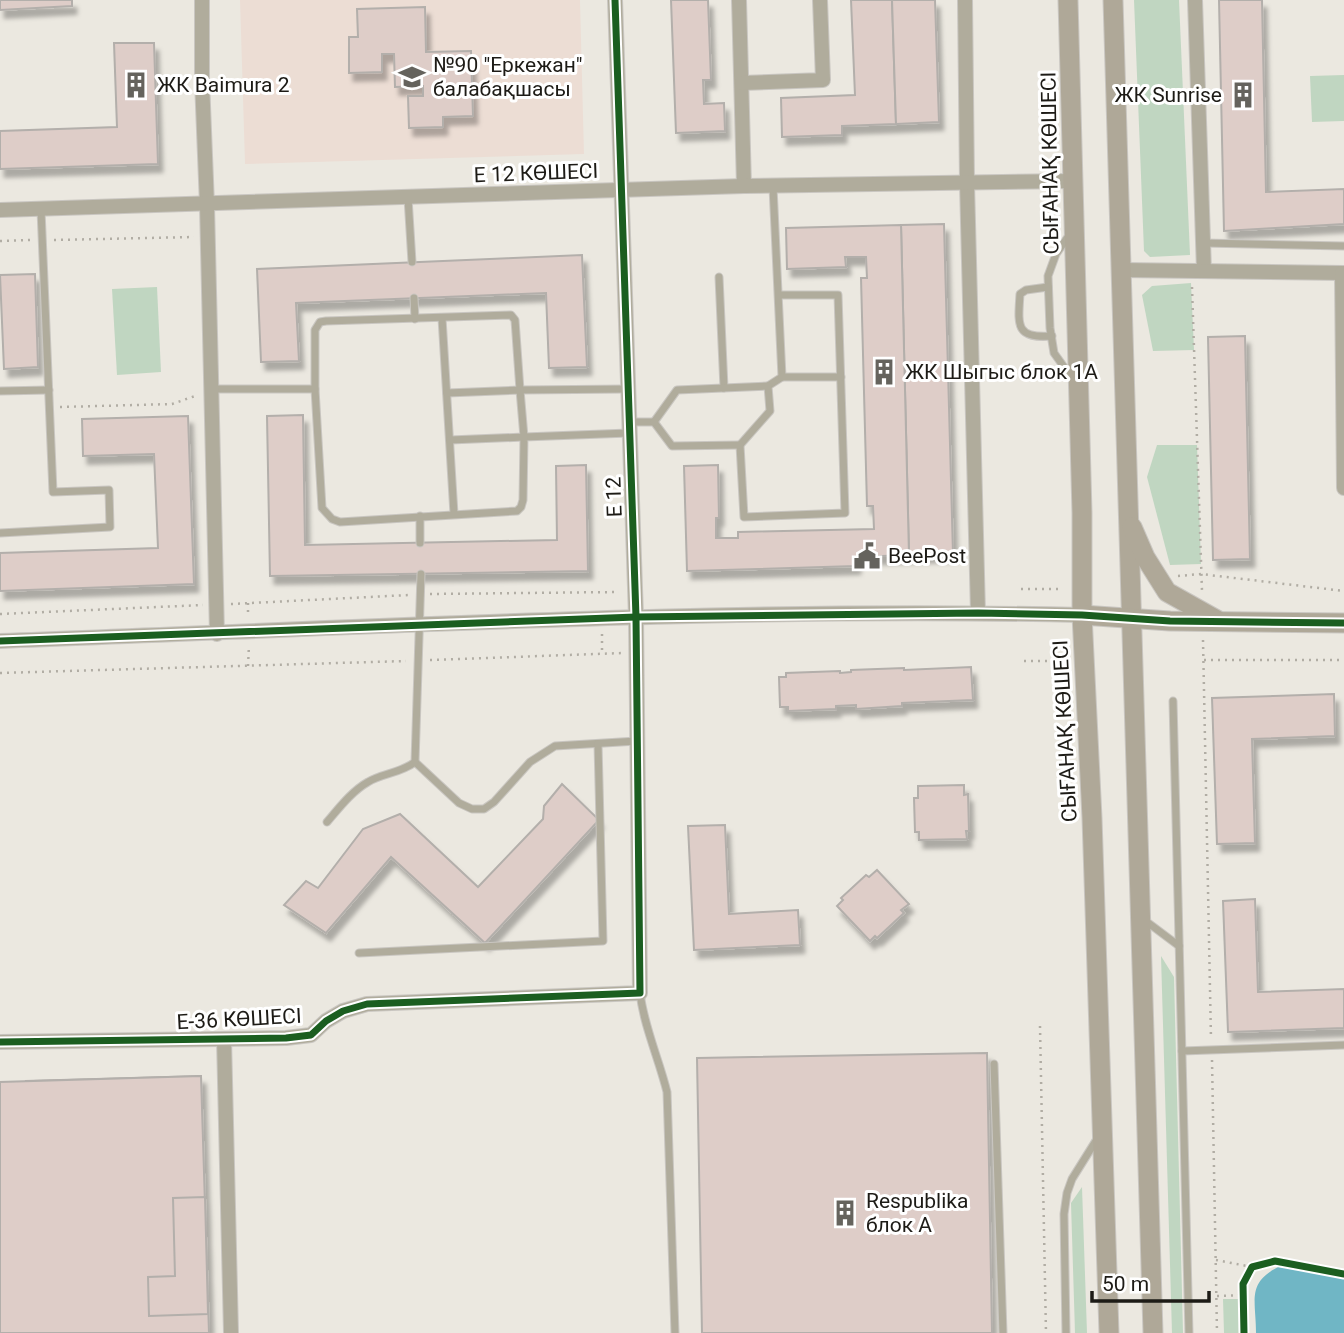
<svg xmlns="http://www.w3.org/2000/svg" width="1344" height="1333" viewBox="0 0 1344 1333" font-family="Roboto,sans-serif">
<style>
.education{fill:#ecddd4}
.green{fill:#c0d6c1}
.water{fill:#70b6c5}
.building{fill:#decdc8;stroke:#b3afab;stroke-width:2;filter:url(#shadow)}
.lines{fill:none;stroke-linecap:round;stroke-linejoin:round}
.lane-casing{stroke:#c9c6c1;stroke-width:9}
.street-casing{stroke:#c9c6c1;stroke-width:16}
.secondary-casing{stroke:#c9c6c1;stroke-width:21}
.path{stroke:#b1ada4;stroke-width:2.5;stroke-dasharray:2 5;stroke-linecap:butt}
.lane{stroke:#b0ac9c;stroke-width:7}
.street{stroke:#b0ac9c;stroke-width:14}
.secondary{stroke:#afa898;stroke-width:19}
.cycleway-casing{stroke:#fff;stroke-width:11}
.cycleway{stroke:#1b5e20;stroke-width:7}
.labels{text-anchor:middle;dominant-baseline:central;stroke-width:6;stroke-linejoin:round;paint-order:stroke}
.poi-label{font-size:21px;fill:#1d1b16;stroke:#fff;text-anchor:start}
.street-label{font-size:21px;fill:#1d1b16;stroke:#fff}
</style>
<defs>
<filter id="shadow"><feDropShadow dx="4.5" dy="8" stdDeviation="2" flood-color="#0004"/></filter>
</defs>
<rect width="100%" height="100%" fill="#ebe8e0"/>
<polygon class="education" points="240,0 580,0 584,154 245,164"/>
<g class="green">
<polygon points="1134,0 1179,0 1190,255 1150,257 1144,251"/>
<polygon points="1344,75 1344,121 1312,122 1310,76"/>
<polygon points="1191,283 1194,350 1153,351 1142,295 1152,286"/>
<polygon points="157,287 161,372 117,375 112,289"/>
<polygon points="1157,445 1197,445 1201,564 1170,565 1147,477"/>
<polygon points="1161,956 1174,977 1183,1333 1172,1333"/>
<polygon points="1082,1187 1087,1333 1075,1333 1071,1203"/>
<polygon points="1223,1299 1239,1299 1240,1333 1224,1333"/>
</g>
<path class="water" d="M1280,1266L1344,1279V1333H1256C1256,1299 1246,1283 1280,1266Z"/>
<g class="building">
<polygon points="0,0 72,0 72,6 0,10"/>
<polygon points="671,0 708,0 711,80 703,80 704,104 724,103 725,131 676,133"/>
<polygon points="851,0 892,0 896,124 842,126 842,135 782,137 781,98 855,95"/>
<polygon points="892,0 935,0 939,122 896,124"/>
<polygon points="1219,0 1262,0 1266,192 1344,189 1344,224 1224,231"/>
<polygon points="425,7 426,52 471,51 473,116 443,117 443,127 409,128 408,96 423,96 423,86 395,87 394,54 382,54 382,72 349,73 349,37 358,37 357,9"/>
<polygon points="114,43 154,43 158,164 0,169 0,131 117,127"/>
<polygon points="944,224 953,554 909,555 901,225"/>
<polygon points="901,225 909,555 856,557 856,566 687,571 684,466 718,465 719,518 716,518 716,538 738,538 738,532 874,529 873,506 867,506 861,278 867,278 866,257 845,257 846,267 787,269 786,228"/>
<polygon points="582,255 587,367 549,368 546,293 296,303 299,361 261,362 257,269"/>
<polygon points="35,274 38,367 4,369 0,275"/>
<polygon points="1245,336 1250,559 1213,560 1208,337"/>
<polygon points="303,415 305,545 557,540 556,466 586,465 588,571 270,576 267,416"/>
<polygon points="188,416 194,584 0,591 0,553 158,548 154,454 83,456 82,419"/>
<polygon points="971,667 973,700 902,703 902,706 856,709 856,705 836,706 836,709 788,711 788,707 780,707 779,677 786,677 786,673 840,671 840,673 851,672 851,670 904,668 904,670"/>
<polygon points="1334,694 1335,736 1252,739 1255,843 1217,844 1212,698"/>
<polygon points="562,784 599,820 485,943 391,857 326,933 284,905 306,881 318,888 363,829 400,814 478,887 543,819 544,806"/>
<polygon points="964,785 964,795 968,794 969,831 966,831 967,839 919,840 919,832 915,832 914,798 918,798 918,786"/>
<polygon points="725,825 729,914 798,910 800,945 694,950 688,826"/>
<polygon points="877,870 909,904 901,910 904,913 877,938 875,936 870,941 837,906 843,900 841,898 866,875 869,877"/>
<polygon points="1255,899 1258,992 1344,989 1344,1028 1228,1032 1223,901"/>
<polygon points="987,1053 992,1333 702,1333 697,1058"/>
<polygon points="201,1076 202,1128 69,1131 71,1208 30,1209 26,1081"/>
<polygon points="201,1076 209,1333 0,1333 0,1082"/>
<polygon points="205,1197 208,1314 149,1316 148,1277 175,1276 173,1198"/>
</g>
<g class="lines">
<g class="lane-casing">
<g id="lane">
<polyline points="773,187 782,377 768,386 770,411 740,445 744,517 845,513 838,295 780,295"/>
<polyline points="408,198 412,262"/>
<polyline points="1070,234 1056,254 1048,276 1050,328 1054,353 1074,381"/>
<polyline points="1204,243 1344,246"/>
<polyline points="719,277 724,388"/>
<path d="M1048,287L1026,290L1020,294C1018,325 1015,339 1052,336"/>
<polyline points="414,298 415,319"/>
<polyline points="442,318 454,514"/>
<polyline points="782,377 841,377"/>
<polyline points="211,389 315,389"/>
<polyline points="628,389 520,390 515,320 511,315 326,321 320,322 315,330 315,389 322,508 332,519 340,522 517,511 521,507 523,500 524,437 629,433"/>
<polyline points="0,391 49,390"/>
<polyline points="447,393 520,390 524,437 450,440"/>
<polyline points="628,422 654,422 672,446 740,445"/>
<polyline points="654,422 677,390 768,386"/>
<polyline points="0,533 110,527 109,490 53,492 41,210"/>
<polyline points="420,543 420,516"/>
<polyline points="1173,701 1189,1333"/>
<polyline points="415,762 459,803 472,809 484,809 494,802 530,762 555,746 637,741"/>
<path d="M327,822C339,808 352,791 368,782C383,773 401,773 415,762L421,574"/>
<polyline points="1143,919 1179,946"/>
<polyline points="359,953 603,941 598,744"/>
<path d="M640,993C644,1027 659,1059 667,1092L675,1333"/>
<polyline points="1182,1051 1344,1045"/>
<polyline points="994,1064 1003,1333"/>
<polyline points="1066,1333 1064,1214 1067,1193 1072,1179 1097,1139"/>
</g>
</g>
<g class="street-casing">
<g id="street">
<polyline points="202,0 202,81 207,205 217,634"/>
<polyline points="739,0 744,186"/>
<polyline points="965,0 967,183 978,613"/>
<polyline points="1195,0 1204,271"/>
<polyline points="742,83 823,80 820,0"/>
<polyline points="0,210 744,186 1073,181"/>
<polyline points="1122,270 1344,273"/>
<polyline points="1342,273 1344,488"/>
<path d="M0,641C360,628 722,607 1082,615"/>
<polyline points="224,1039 231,1333"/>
<polyline points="0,1042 286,1038 311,1035 326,1021 343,1011 367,1004 640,993 636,617 615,0"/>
</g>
</g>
<g class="secondary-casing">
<g id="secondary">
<polyline points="1068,0 1082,513 1082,615 1092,818 1109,1333"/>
<polyline points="1113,0 1153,1333"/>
<polyline points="1132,527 1145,557 1167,592 1217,620"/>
<polyline points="1082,615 1170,621 1344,623"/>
</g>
</g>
<g class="path">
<polyline points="54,240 194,237"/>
<polyline points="0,241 30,240"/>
<polyline points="1192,287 1202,591"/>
<polyline points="60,407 172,404 195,396"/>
<polyline points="1178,576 1201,574 1344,591"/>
<polyline points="1021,589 1061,589"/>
<polyline points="430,594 619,592"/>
<polyline points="248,603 248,617"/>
<polyline points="231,604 409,595"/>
<polyline points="0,614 203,605"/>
<polyline points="602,634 602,654"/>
<polyline points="1203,640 1211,1039"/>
<polyline points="430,660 623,653"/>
<polyline points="1204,660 1344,660"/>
<polyline points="1024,661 1067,661"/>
<polyline points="248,666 249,645"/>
<polyline points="0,673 406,661"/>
<polyline points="1040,1026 1046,1333"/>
<polyline points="1212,1060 1217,1333"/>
<polyline points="1216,1260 1252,1267"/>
<polyline points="1217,1296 1243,1295 1243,1284 1252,1267 1275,1261 1344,1274"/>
</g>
<use href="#lane" class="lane"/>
<use href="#street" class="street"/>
<use href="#secondary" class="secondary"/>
<g class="cycleway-casing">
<g id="cycleway">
<polyline points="0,641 636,617 978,613 1082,615 1170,621 1344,623"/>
<polyline points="0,1042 286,1038 311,1035 326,1021 343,1011 367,1004 640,993 636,617 615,0"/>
<polyline points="1244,1333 1243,1284 1252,1267 1275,1261 1344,1274"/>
</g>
</g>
<use href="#cycleway" class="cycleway"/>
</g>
<defs>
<g id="school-bare" transform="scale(2.1)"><path d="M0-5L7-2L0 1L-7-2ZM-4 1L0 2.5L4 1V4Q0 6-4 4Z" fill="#65635d" stroke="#fff" stroke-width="2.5" paint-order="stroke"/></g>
<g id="building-bare" transform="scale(2.1)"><path d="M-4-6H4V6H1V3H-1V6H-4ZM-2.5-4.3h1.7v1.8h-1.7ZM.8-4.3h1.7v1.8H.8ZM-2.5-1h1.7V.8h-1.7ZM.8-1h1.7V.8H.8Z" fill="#65635d" stroke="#fff" stroke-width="2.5" paint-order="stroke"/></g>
<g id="civic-bare" transform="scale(2.1)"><path d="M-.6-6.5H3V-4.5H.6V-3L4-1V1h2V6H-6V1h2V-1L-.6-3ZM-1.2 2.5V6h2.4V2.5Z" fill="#65635d" stroke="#fff" stroke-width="2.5" paint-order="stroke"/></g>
</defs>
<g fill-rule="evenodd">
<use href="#school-bare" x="412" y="77"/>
<use href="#building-bare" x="136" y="85"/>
<use href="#building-bare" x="1243" y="95"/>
<use href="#building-bare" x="884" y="372"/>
<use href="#civic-bare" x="867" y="556"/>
<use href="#building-bare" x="845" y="1213"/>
</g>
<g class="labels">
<g class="poi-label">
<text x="433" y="65">№90 "Еркежан"<tspan x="433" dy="24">балабақшасы</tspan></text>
<text x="157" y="85">ЖК Baimura 2</text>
<text x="1222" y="95" text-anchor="end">ЖК Sunrise</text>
<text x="905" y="372">ЖК Шыгыс блок 1А</text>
<text x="888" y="556">BeePost</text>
<text x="866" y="1201">Respublika<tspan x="866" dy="24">блок А</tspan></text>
</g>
<g class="street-label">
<text transform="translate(1050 163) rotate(-91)">СЫҒАНАҚ КӨШЕСІ</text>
<text transform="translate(536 173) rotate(-2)">Е 12 КӨШЕСІ</text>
<text transform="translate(614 497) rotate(-92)">E 12</text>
<text transform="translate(1065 731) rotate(-93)">СЫҒАНАҚ КӨШЕСІ</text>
<text transform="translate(239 1019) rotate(-3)">Е-36 КӨШЕСІ</text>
</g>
</g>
<path d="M1092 1291v10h117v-10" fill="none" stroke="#1d1b16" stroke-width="3.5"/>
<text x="1102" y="1291" font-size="21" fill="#1d1b16" stroke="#ffffff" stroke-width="5" paint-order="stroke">50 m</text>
</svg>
